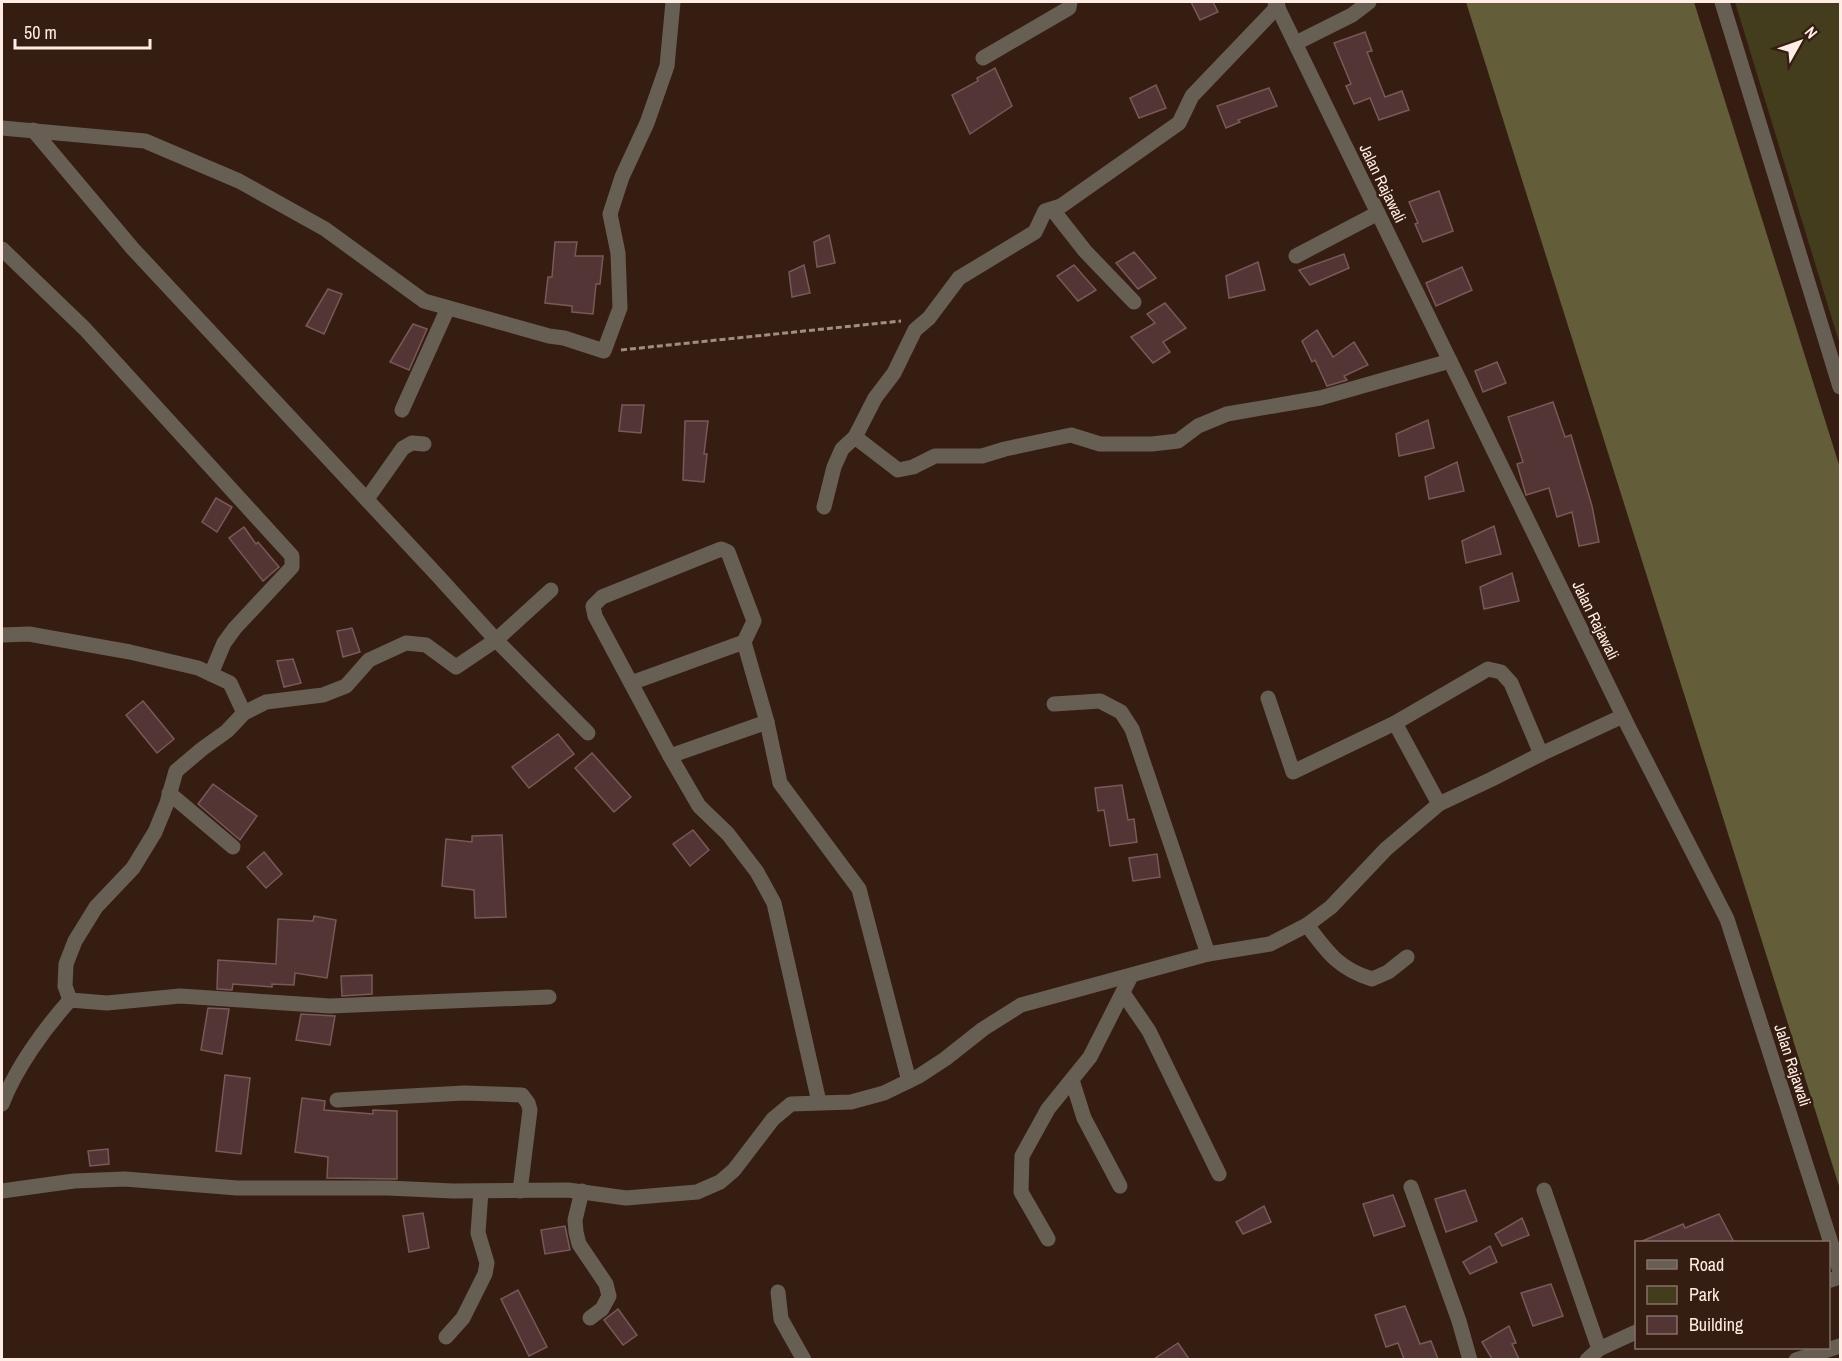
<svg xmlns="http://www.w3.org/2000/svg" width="1842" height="1361" viewBox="0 0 1842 1361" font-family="'Archivo Narrow',sans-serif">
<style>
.green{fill:#433c1d}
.forest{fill:#645d39}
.building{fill:#543535;stroke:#795858;stroke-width:1.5}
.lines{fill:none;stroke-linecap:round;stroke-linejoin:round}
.path{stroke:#a28d84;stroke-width:3;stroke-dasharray:6 3;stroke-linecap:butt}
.minor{stroke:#685f54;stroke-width:15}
.labels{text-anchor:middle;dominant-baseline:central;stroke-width:5;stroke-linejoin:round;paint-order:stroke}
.street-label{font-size:16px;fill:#ffede5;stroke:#361d12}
</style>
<rect width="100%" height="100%" fill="#361d12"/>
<polygon class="green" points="1735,2 1840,2 1840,345"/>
<polygon class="forest" points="1466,2 1694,2 1840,468 1840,1189"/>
<g class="building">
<polygon points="1191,2 1213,2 1218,12 1200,20"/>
<polygon points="1365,32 1372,51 1367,52 1385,97 1402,91 1409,110 1379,120 1370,98 1354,104 1346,86 1351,84 1334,43"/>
<polygon points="995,68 1012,106 970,134 952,95 978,81 977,78"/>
<polygon points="1156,85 1166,108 1139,118 1130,98"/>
<polygon points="1269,88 1277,106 1238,120 1240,122 1226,128 1217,106"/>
<polygon points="1439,191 1453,231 1423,242 1415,224 1418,223 1409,202"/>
<polygon points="829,235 835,263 817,267 814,242"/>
<polygon points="555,242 577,242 575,256 603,256 600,284 596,284 593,314 572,312 572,306 545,303 548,277 552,277"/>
<polygon points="1134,252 1156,278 1138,289 1116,263"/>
<polygon points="1344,254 1349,268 1310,285 1299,270"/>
<polygon points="1258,262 1265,290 1229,298 1226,276"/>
<polygon points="804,265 810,293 792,297 789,272"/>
<polygon points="1074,265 1096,290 1078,301 1057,276"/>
<polygon points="1462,267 1472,290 1436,306 1426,283"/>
<polygon points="328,289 342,294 324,334 306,326"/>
<polygon points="1165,303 1186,328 1163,342 1170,352 1153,363 1131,337 1155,323 1147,314"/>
<polygon points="413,324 427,329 409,370 390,362"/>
<polygon points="1317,330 1333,357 1354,342 1368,365 1344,376 1347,380 1327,386 1315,360 1312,362 1302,341"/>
<polygon points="1497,362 1506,383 1483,392 1475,371"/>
<polygon points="1553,402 1565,437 1571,435 1592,506 1599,542 1579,546 1572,512 1557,517 1549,488 1526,495 1517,464 1523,462 1508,417"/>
<polygon points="622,405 644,405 641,433 619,431"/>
<polygon points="1428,420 1434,448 1399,456 1396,434"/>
<polygon points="685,421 708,421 704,454 707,454 704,482 683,480"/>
<polygon points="1457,462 1464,491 1429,499 1425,477"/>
<polygon points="216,498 232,507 217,532 202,522"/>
<polygon points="1494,526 1501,554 1466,563 1462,541"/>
<polygon points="244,527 256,544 258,542 279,567 263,581 229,538"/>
<polygon points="1512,573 1519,601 1484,609 1480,587"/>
<polygon points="352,628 360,652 343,657 337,631"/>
<polygon points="293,659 301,683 284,687 277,661"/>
<polygon points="143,701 174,739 157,753 126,715"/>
<polygon points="558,734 574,754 529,788 512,767"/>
<polygon points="592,753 631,797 614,812 575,768"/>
<polygon points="213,784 257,816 240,840 198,804"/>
<polygon points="1122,785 1128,820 1134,819 1137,842 1110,846 1104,810 1098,811 1095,788"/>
<polygon points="693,830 709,850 690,866 673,844"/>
<polygon points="502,835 506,917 475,918 474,890 442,886 446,839 472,842 472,836"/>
<polygon points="264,852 282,874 266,888 247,867"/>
<polygon points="1157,854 1160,877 1133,881 1129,858"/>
<polygon points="314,916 336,920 327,978 295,973 294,985 272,984 272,987 233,984 232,990 217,989 218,960 276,964 278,919 313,921"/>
<polygon points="372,975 372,994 342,996 341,976"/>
<polygon points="208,1008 229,1009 222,1054 201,1050"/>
<polygon points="301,1014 335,1016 330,1045 296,1040"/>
<polygon points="225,1075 250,1078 241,1154 216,1151"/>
<polygon points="302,1098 325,1101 324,1110 373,1114 373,1110 397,1111 397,1179 327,1178 328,1157 295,1152"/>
<polygon points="108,1149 109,1164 90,1166 88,1151"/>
<polygon points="1465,1190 1477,1221 1446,1232 1435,1199"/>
<polygon points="1393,1195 1405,1226 1374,1236 1363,1204"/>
<polygon points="1264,1206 1271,1222 1243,1234 1236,1222"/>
<polygon points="423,1213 429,1248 409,1252 403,1216"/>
<polygon points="1719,1214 1734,1242 1640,1242 1683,1224 1685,1228"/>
<polygon points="1522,1218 1529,1235 1502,1246 1495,1234"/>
<polygon points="565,1226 570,1250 545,1254 541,1230"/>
<polygon points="1490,1246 1497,1262 1470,1274 1463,1262"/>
<polygon points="1551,1284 1563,1316 1533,1326 1521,1293"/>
<polygon points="518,1290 547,1347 529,1356 501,1299"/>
<polygon points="1405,1306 1420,1344 1431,1341 1438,1359 1404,1359 1398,1343 1386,1347 1375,1315"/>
<polygon points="618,1309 637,1335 623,1345 604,1320"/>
<polygon points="1509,1326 1516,1343 1512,1344 1519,1359 1492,1359 1482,1342"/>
<polygon points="1178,1343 1189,1359 1154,1359"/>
</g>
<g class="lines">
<polyline class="path" points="621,350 901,321"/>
<g class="minor">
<polyline points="1275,2 1629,728 1727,919 1840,1271"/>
<polyline points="1722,2 1840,387"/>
<polyline points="1296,43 1352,15 1369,2"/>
<polyline points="983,58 1069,8 1070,2"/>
<polyline points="2,128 145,141 239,181 325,229 424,301 549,336 564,338 604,351 620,308 618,253 610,214 622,177 647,123 667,66 673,2"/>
<polyline points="33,130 133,249 438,576 496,640 588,733"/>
<polyline points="1052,209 1085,251 1134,302"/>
<polyline points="2,249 85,329 292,556 292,567 235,628 224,643 211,674"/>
<polyline points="1296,256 1378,213"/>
<polyline points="402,410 448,308"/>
<polyline points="855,437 898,470 913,467 935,456 982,456 1005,449 1071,435 1100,444 1152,444 1178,441 1198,426 1227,414 1320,398 1450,361"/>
<polyline points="367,499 403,448 412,443 424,444"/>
<polyline points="824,507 834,467 842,449 855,437 875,398 894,373 915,330 929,318 959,278 1035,232 1045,211 1061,206 1179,123 1192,96 1278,6"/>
<polyline points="2,635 29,634 130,652 198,668 230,683 244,713"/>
<polyline points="631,683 744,642"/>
<polyline points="1268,698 1293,772 1395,723 1488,669 1501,672 1511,683 1541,754"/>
<polyline points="1054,704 1100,701 1121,712 1132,729 1208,954 1270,944 1307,925 1331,907 1386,849 1439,804 1492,779 1541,754 1623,716"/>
<polyline points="1395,723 1439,804"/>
<polyline points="670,756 595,616 593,606 602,597 721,549 728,552 754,621 744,642 767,722"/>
<polyline points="169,793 233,847"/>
<path d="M1307,925C1327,952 1339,969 1372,979L1388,972L1407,957"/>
<polyline points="1123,993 1149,1031 1219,1174"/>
<polyline points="70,1000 107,1003 180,996 330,1006 549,997"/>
<polyline points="1072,1080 1084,1118 1120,1186"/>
<polyline points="337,1100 464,1093 522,1095 528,1103 530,1110 520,1191"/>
<polyline points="819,1102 774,903 757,872 728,834 699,806 670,756 767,722 780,783 859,889 909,1081"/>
<path d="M2,1104C16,1068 44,1029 70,1000L65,986L66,964L75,941L96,907L133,868L155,832L167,803L176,771L202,749L227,731L244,713L266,702L323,695L346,686L369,660L406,643L426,645L456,667L496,640L551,590"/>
<polyline points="1411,1187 1459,1321 1470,1360"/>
<polyline points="1544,1190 1599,1349"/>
<polyline points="2,1191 74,1181 125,1179 237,1188 388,1188 453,1191 568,1190 626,1198 697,1192 720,1182 734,1170 773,1119 791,1104 851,1102 884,1093 919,1076 945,1059 983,1029 1021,1005 1208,954"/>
<polyline points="582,1191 575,1220 576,1232 579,1244 606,1284 609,1296 602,1309 590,1318"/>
<polyline points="1048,1239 1021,1192 1022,1156 1048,1109 1090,1057 1131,976"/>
<polyline points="1828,1281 1840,1277"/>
<polyline points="778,1292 781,1319 804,1360"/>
<polyline points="446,1337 463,1318 485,1274 487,1263 478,1233 481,1191"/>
<polyline points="1587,1360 1599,1349 1636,1332"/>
<polyline points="1796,1360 1840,1346"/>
</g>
</g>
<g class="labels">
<g class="street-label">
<text transform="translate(1383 183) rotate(64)">Jalan Rajawali</text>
<text transform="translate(1596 620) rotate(64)">Jalan Rajawali</text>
<text transform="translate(1793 1065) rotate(72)">Jalan Rajawali</text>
</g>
</g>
<rect width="1842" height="1361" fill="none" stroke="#ffede5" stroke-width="6"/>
<rect x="1635" y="1241" width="195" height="108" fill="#361d12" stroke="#867066" stroke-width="1.5"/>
<rect x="1647" y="1260" width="30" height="9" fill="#685f54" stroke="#867066" stroke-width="1.5"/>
<text x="1689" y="1271" font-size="18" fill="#ffede5">Road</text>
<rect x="1647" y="1286" width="30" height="18" fill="#433c1d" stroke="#867066" stroke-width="1.5"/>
<text x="1689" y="1301" font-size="18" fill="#ffede5">Park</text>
<rect x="1647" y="1316" width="30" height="18" fill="#543535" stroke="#867066" stroke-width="1.5"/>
<text x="1689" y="1331" font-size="18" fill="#ffede5">Building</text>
<g transform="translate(1800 42) rotate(50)" stroke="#361d12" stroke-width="4.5" paint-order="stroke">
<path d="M0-4.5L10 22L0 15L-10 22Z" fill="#ffede5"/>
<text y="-9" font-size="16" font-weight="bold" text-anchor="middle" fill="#ffede5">N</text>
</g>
<path d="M15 39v9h135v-9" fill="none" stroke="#ffede5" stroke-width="3"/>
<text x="24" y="39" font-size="18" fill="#ffede5" stroke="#361d12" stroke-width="4.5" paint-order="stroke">50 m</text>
</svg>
